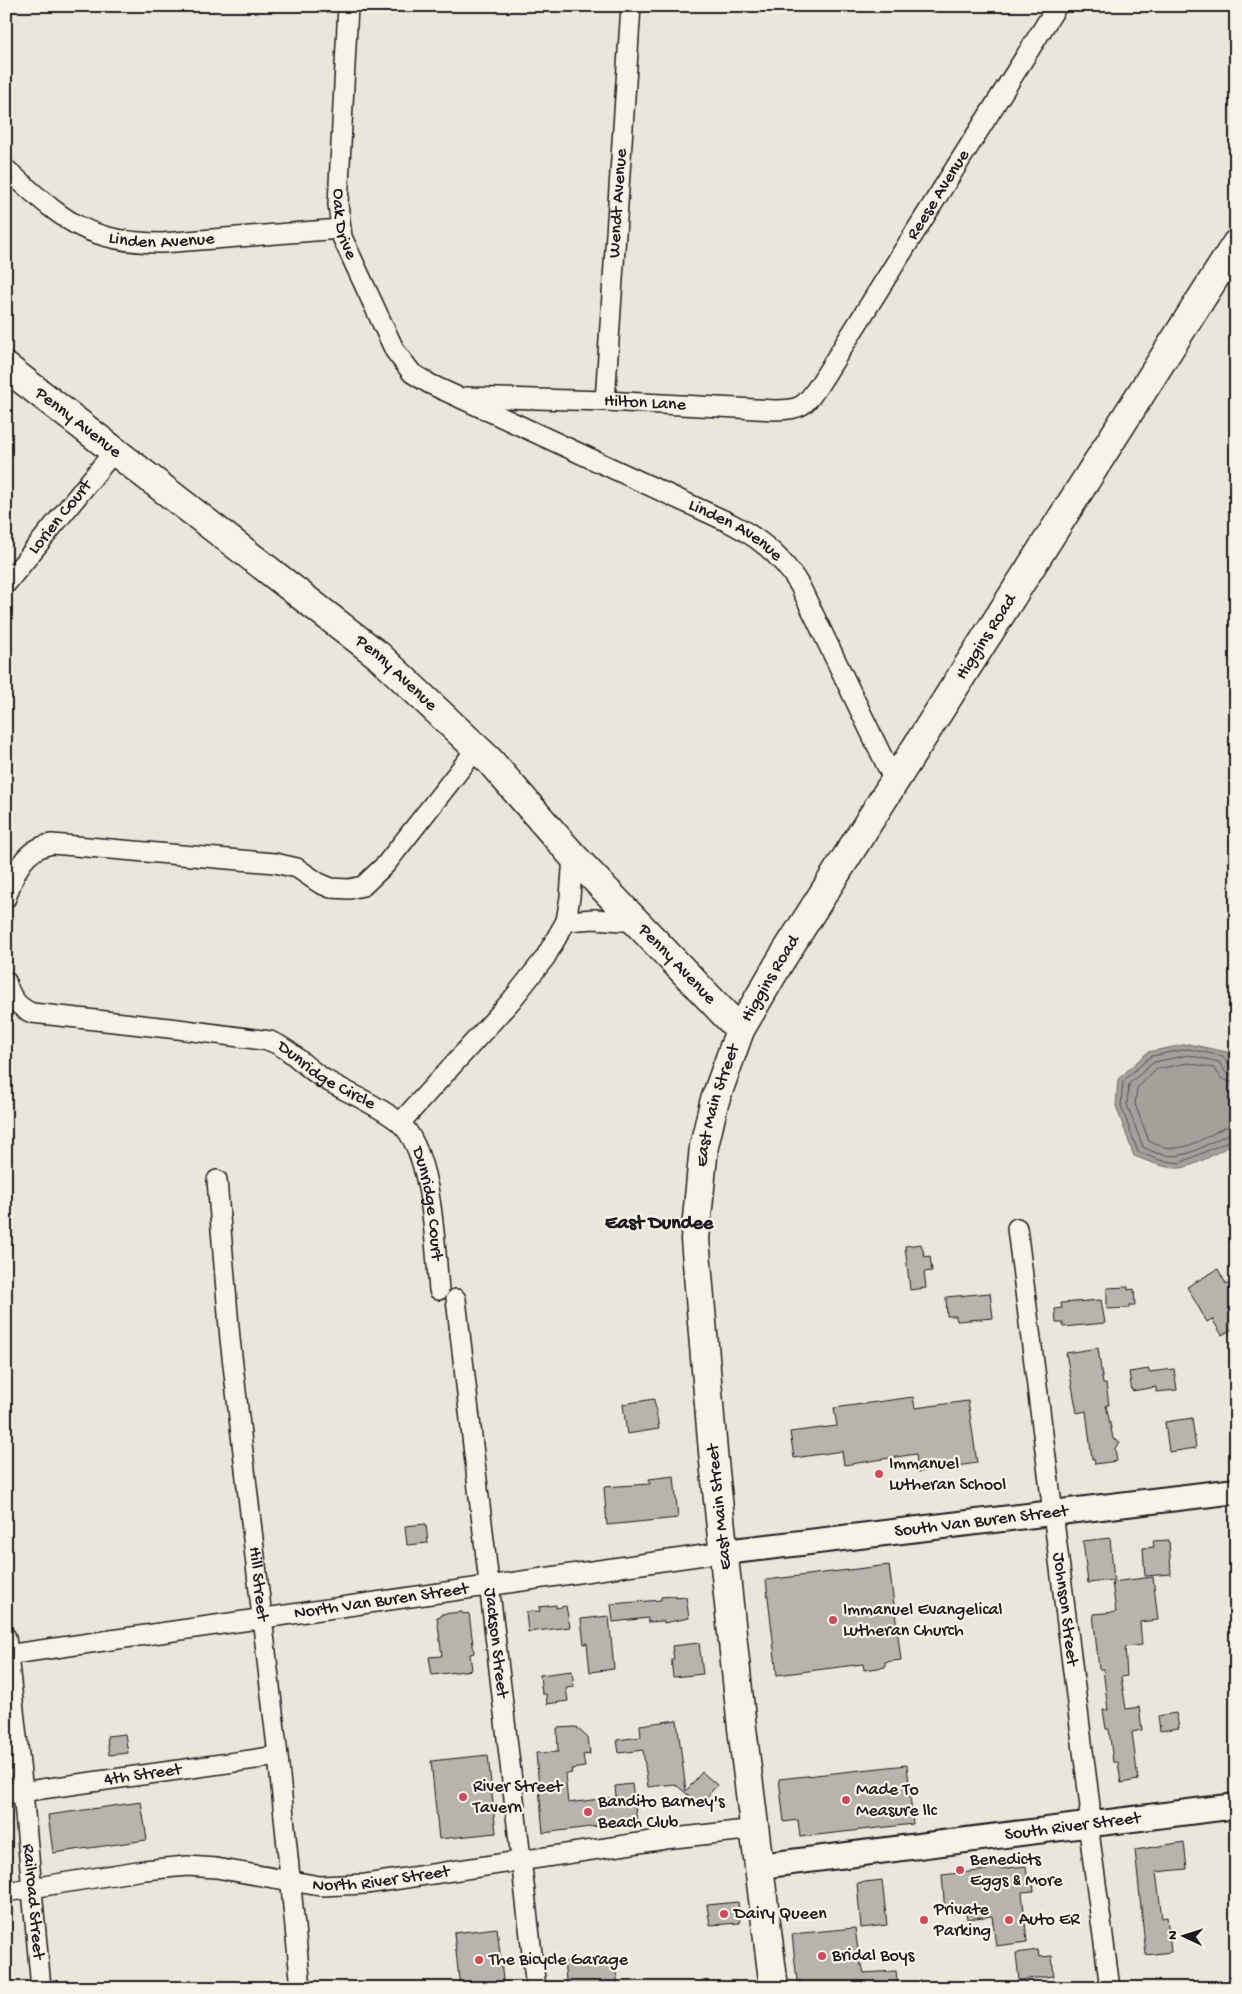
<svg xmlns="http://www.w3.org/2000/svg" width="1242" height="1994" viewBox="0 0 1242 1994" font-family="'Gochi Hand',sans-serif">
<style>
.water{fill:#a3a19a;stroke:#6d6c68}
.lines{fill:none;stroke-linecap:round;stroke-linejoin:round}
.shore{stroke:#52514e;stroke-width:1}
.building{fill:#b6b4ac;stroke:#1c1c1c}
.minor-casing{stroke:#1c1c1c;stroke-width:22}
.tertiary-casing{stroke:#1c1c1c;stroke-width:28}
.primary-casing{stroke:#1c1c1c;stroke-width:31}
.minor{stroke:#f7f3e8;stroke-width:19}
.tertiary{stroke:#f7f3e8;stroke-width:24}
.primary{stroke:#f7f3e8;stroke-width:28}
.poi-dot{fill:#d1495b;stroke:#f7f3e8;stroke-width:2}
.labels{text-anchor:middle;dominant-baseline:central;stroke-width:4.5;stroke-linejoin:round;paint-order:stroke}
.street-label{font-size:18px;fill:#1c1c1c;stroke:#f7f3e8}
.poi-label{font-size:18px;fill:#1c1c1c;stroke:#f7f3e8;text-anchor:start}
.quarter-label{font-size:20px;font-weight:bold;fill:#1c1c1c;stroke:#f7f3e8}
</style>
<rect width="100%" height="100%" fill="#eae6dc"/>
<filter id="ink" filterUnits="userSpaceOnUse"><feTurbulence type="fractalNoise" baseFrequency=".02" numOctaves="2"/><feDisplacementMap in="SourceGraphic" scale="10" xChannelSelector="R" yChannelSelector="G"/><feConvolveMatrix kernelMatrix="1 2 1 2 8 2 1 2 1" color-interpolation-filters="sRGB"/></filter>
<g filter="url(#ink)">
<path class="water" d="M1188,1044L1227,1052L1236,1069V1140L1234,1143C1222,1150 1194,1167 1180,1168C1165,1169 1148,1161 1134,1156L1116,1106L1118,1079L1148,1052Z"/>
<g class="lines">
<g class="shore">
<polyline points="1236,1070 1230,1068 1223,1056 1188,1049 1151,1056 1123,1081 1121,1106 1138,1152 1159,1160 1180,1163 1236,1138"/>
<path d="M1236,1076L1226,1073L1219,1062L1188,1055L1154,1062L1129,1084L1127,1105L1143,1147C1171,1162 1187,1156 1214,1141C1221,1138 1228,1133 1236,1132"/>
<path d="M1236,1084L1222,1079L1214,1068L1188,1063L1157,1069L1137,1088L1135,1104L1149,1141C1175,1155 1190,1146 1214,1133C1221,1129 1227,1125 1236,1125"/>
</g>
</g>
<g class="building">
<polygon points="921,1244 925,1257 930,1256 932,1271 924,1272 926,1288 910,1290 905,1246"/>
<polygon points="1218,1269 1226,1284 1231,1284 1236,1295 1236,1327 1222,1335 1212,1319 1207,1322 1187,1287"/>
<polygon points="1128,1287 1128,1290 1134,1289 1135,1305 1129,1305 1129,1308 1107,1309 1107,1288"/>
<polygon points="990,1293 993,1318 957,1321 956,1316 947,1316 946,1297"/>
<polygon points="1101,1300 1105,1323 1063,1327 1063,1323 1056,1323 1055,1309 1062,1308 1061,1303"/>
<polygon points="1098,1348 1103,1384 1106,1384 1109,1405 1106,1405 1112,1433 1113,1439 1120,1442 1115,1448 1117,1461 1095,1464 1094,1459 1092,1459 1086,1411 1077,1413 1066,1353"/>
<polygon points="1149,1369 1149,1372 1174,1369 1177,1390 1156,1392 1156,1387 1132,1391 1129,1372"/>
<polygon points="913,1397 915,1408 968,1401 977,1463 918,1472 916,1454 844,1465 842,1451 794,1458 790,1432 837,1426 834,1408"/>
<polygon points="654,1399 659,1429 627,1434 623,1404"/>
<polygon points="1192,1418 1196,1448 1169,1452 1165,1422"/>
<polygon points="674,1476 678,1518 607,1525 604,1487 650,1484 649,1479"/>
<polygon points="426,1524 428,1543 407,1545 405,1526"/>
<polygon points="1110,1538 1114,1580 1088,1583 1083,1541"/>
<polygon points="1169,1540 1171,1574 1145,1576 1143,1548 1154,1547 1153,1541"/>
<polygon points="889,1565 901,1660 885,1662 885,1667 864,1670 863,1664 777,1675 766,1580"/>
<polygon points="1153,1577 1158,1620 1140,1622 1142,1645 1125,1647 1127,1676 1121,1677 1126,1709 1139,1707 1142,1730 1132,1732 1138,1780 1121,1783 1118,1762 1113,1762 1109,1729 1106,1729 1103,1710 1108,1710 1103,1669 1099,1669 1093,1614 1116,1612 1112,1582"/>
<polygon points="675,1596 676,1598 686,1597 689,1618 664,1623 664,1621 648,1622 648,1618 613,1622 611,1604 661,1600 661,1597"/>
<polygon points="556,1605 556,1608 566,1606 570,1627 528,1632 526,1612 540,1611 539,1607"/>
<polygon points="462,1612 463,1614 469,1613 474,1653 470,1654 472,1670 432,1675 429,1657 442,1656 437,1617 442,1616 441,1614"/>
<polygon points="609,1616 614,1669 590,1672 587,1643 584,1644 581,1619"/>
<polygon points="699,1643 703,1674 673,1677 671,1659 674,1659 672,1646"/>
<polygon points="572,1671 574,1687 566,1688 568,1701 547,1704 546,1694 542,1694 540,1675"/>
<polygon points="1176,1713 1179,1728 1160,1731 1158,1716"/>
<polygon points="677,1720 686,1791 702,1772 717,1785 700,1805 675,1784 648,1787 643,1750 619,1753 617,1740 641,1737 640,1725"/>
<polygon points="576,1727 588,1738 590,1754 583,1755 585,1767 571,1769 572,1773 565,1774 568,1803 616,1797 615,1786 632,1784 637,1821 543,1833 536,1753 558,1752 557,1728"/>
<polygon points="125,1734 128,1753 109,1755 107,1736"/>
<polygon points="488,1755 496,1833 439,1839 431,1761"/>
<polygon points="907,1765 913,1824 800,1837 798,1820 784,1822 779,1779"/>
<polygon points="141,1802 147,1840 53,1853 48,1815"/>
<polygon points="1184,1842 1187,1869 1156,1872 1162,1918 1167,1917 1171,1952 1146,1955 1135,1850"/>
<polygon points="1000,1866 1000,1869 1026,1866 1027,1876 1032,1876 1034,1891 1022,1892 1027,1942 996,1946 992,1916 967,1919 966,1912 948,1914 947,1911 945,1912 942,1875 987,1870 986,1868"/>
<polygon points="882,1880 887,1925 861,1928 857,1883"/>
<polygon points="738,1902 740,1923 710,1925 707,1905"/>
<polygon points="497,1928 504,1988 460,1988 454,1933"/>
<polygon points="855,1928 860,1965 862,1965 864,1973 896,1971 898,1988 801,1988 800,1981 797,1981 792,1934"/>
<polygon points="1038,1950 1039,1957 1052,1956 1054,1976 1019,1980 1016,1953"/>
<polygon points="614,1956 618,1988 567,1988 564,1962"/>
</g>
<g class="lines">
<g class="minor-casing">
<g id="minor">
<path id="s1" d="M348,6L338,204L342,237L395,351L412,373L430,384L730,523C760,538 783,557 800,586L895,783"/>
<path id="s2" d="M6,169C61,217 83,243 162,243L340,229"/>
<path id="s3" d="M466,397L605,401L775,410C801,410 805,406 819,385L1057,6"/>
<path id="s4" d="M605,401L631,6"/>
<path id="s5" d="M6,584L115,450"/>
<path d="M6,898C14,874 24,848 52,844L275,863L297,868L319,883L331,888L349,889L363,886L386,864L477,748"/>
<polyline points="566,921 594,919 637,922"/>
<path id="s6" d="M6,981C10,996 17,1007 32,1013L178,1029L270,1041C292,1049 306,1069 326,1080C350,1094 378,1105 399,1122C433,1151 435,1248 439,1290"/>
<polyline points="400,1123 511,1001 545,958 566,921 570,897 573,856"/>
<path id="s7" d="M217,1180L230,1339L278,1756L301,1988"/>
<path id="s8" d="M1017,1228L1090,1806L1088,1824L1110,1988"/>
<path id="s9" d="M456,1299L536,1988"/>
<path id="s10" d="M6,1637L23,1792L41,1988"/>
<path id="s11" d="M6,1655L725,1552"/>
<path id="s12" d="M6,1794L278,1756"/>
<path id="s13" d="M6,1892L144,1870L187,1866L216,1868L320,1886L366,1884L665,1839L755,1829"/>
</g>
</g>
<g class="tertiary-casing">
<g id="tertiary">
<path id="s14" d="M725,1552L1236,1491"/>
<path id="s15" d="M760,1866L1236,1806"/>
</g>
</g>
<g class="primary-casing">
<g id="primary">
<path id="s16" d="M6,367L378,655L489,760L573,856L740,1030"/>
<path id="s17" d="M774,1988L742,1728L713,1452L695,1239L704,1146L714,1103L740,1030L781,960L1236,244"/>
</g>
</g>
<use href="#minor" class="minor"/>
<use href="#tertiary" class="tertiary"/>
<use href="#primary" class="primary"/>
</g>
</g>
<g class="poi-dot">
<circle cx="879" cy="1474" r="5"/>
<circle cx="833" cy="1620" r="5"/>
<circle cx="463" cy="1797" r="5"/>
<circle cx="846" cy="1800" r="5"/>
<circle cx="588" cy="1812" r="5"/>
<circle cx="960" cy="1870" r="5"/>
<circle cx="724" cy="1914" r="5"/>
<circle cx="924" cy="1920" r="5"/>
<circle cx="1009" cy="1920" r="5"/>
<circle cx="822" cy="1956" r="5"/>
<circle cx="479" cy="1960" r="5"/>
</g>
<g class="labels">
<g class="street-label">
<text stroke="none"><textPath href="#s3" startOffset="588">Reese Avenue</textPath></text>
<text stroke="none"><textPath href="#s4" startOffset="198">Wendt Avenue</textPath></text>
<text stroke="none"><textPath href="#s1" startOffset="219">Oak Drive</textPath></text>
<text stroke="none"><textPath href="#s2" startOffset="178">Linden Avenue</textPath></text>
<text stroke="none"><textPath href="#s3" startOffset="179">Hilton Lane</textPath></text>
<text stroke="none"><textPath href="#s16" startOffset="91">Penny Avenue</textPath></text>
<text stroke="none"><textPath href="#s5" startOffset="86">Lorien Court</textPath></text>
<text stroke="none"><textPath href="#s1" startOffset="745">Linden Avenue</textPath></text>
<text stroke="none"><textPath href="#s17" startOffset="1432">Higgins Road</textPath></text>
<text stroke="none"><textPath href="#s16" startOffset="496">Penny Avenue</textPath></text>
<text stroke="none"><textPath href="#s16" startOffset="901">Penny Avenue</textPath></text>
<text stroke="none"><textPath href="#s17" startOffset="1028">Higgins Road</textPath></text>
<text stroke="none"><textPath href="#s6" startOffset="349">Dunridge Circle</textPath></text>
<text stroke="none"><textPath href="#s17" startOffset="889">East Main Street</textPath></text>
<text stroke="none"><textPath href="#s6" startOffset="524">Dunridge Court</textPath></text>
<text transform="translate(720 1507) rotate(-96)">East Main Street</text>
<text stroke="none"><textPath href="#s14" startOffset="258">South Van Buren Street</textPath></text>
<text stroke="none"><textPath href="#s7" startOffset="406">Hill Street</textPath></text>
<text stroke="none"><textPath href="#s11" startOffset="379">North Van Buren Street</textPath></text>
<text stroke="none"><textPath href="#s8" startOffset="384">Johnson Street</textPath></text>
<text stroke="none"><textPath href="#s9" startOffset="346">Jackson Street</textPath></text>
<text stroke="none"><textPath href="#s12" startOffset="138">4th Street</textPath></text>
<text stroke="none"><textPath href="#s15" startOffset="315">South River Street</textPath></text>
<text stroke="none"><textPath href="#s13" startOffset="379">North River Street</textPath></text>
<text stroke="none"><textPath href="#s10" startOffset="266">Railroad Street</textPath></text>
</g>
<g class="poi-label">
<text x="889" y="1464">Immanuel<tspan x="889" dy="21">Lutheran School</tspan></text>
<text x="843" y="1610">Immanuel Evangelical<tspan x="843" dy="21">Lutheran Church</tspan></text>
<text x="473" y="1787">River Street<tspan x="473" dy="21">Tavern</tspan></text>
<text x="856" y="1790">Made To<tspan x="856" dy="21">Measure llc</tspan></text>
<text x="598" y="1802">Bandito Barney's<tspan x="598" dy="21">Beach Club</tspan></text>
<text x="970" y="1860">Benedicts<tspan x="970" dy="21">Eggs &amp; More</tspan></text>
<text x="934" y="1910">Private<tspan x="934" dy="21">Parking</tspan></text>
<text x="734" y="1914">Dairy Queen</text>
<text x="1019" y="1920">Auto ER</text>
<text x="832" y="1956">Bridal Boys</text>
<text x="489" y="1960">The Bicycle Garage</text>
</g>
<g class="quarter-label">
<text x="659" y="1224">East Dundee</text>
</g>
</g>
<rect width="1242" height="1994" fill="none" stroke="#f7f3e8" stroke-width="25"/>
<rect x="12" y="12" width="1217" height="1969" fill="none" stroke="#1c1c1c" stroke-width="2" filter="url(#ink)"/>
<g transform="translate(1184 1936) rotate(274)" stroke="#f7f3e8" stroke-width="4" paint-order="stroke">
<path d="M0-4L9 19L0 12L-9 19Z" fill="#1c1c1c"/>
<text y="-8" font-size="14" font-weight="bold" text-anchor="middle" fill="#1c1c1c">N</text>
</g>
</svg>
